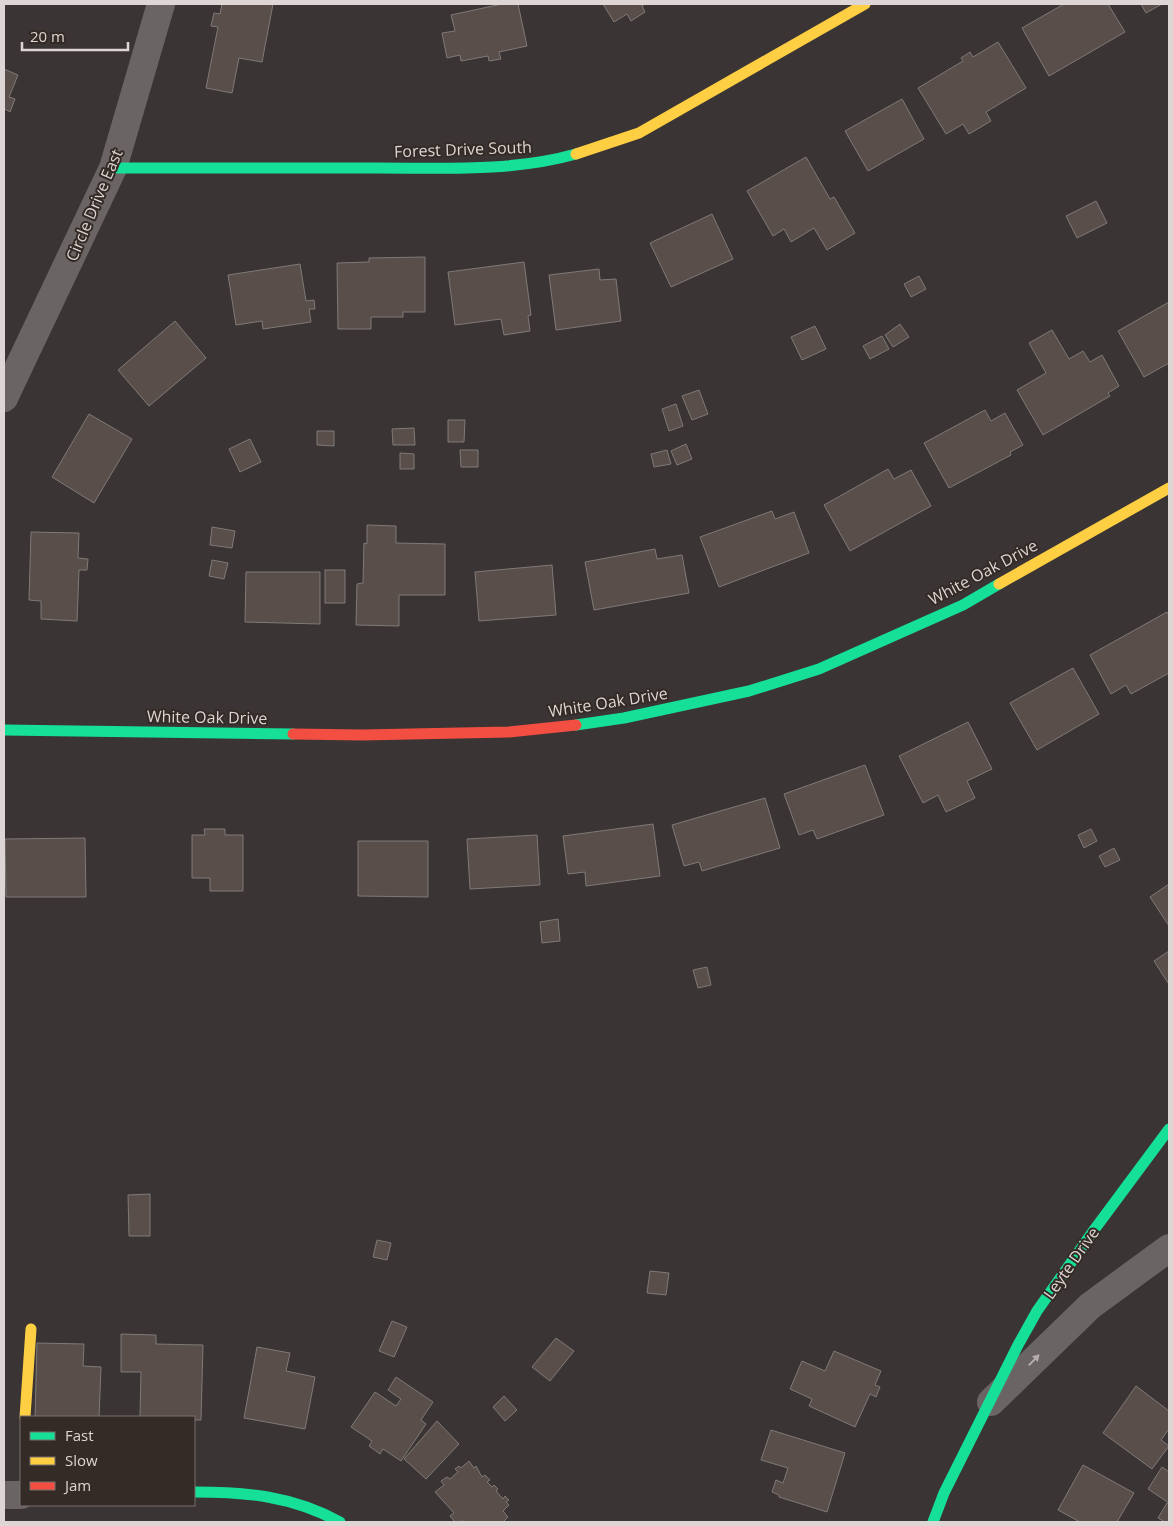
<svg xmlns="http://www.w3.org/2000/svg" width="1173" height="1526" viewBox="0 0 1173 1526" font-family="'Open Sans',sans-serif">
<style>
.building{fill:#5a4e4a;stroke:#7e7a78}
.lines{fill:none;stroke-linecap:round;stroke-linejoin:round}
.street{stroke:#6a6564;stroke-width:28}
.fast{stroke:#16e098;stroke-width:11}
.slow{stroke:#ffcf43;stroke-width:11}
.jam{stroke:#f24e42;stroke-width:11}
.oneway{fill:#b5aead}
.labels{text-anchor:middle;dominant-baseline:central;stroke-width:4;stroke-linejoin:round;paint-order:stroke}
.street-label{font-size:16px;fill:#ddd6d4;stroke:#342a26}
</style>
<rect width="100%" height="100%" fill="#3a3534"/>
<g class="building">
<polygon points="222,4 273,4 262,62 239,58 232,93 206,88 218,27 211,26 214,13 220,14"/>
<polygon points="502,4 518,4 527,46 499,52 501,59 489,61 488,56 461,61 460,55 447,58 442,33 455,31 451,15"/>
<polygon points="603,4 645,4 642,6 645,12 631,21 627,14 614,22"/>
<polygon points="1064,4 1108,4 1125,32 1049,76 1022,28"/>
<polygon points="1141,4 1162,4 1146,13"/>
<polygon points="998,42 1026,88 986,112 991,121 969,134 963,124 946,134 918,88 963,61 961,58 970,52 973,57"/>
<polygon points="4,69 18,75 9,97 15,99 10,112 5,109 4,111"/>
<polygon points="902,99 924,139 868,171 845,131"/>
<polygon points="806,157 830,199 834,197 855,233 827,250 814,228 791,242 784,229 773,236 747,191"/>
<polygon points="1096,201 1107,223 1077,238 1066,216"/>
<polygon points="712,214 733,259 671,287 650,243"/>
<polygon points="425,257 425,312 403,312 403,317 371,317 371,329 338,329 337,263 369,262 369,258"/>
<polygon points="524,262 531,315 528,316 530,331 504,335 501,319 455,325 448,272"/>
<polygon points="300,264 306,301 314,300 315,309 309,309 311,322 263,329 262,321 236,325 228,275"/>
<polygon points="599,269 600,280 616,279 621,321 556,330 549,275"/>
<polygon points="919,276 926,289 911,297 904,284"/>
<polygon points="1169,302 1169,363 1144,377 1118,331"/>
<polygon points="175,321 206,358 149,406 118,370"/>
<polygon points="900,324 909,337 893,347 885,335"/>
<polygon points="815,326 826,349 802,360 791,337"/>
<polygon points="1052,330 1069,359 1083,351 1090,362 1102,355 1119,386 1108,393 1110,396 1043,435 1017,390 1046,373 1029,343"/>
<polygon points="882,336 889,349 870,359 863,346"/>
<polygon points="699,390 708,414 692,420 682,396"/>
<polygon points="676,404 683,426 669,431 662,409"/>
<polygon points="985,410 991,421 1005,413 1023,445 1010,452 1011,455 949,488 924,443"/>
<polygon points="89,414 132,439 94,503 52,477"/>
<polygon points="448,420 465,420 464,442 448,442"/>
<polygon points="414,428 415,445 393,445 392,429"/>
<polygon points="317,431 334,431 334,446 317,445"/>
<polygon points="250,439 261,462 240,472 229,449"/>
<polygon points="686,444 692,459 677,465 671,451"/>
<polygon points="460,450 478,450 478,467 461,467"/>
<polygon points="667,450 671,464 654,467 651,454"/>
<polygon points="400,453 414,454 414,469 400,469"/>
<polygon points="888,469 894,479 911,470 931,506 850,551 824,505"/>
<polygon points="772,511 775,519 794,512 809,553 719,587 700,537"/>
<polygon points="367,525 396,526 396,543 445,544 445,595 399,595 399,626 356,625 357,584 363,583 364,543 367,544"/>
<polygon points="212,527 235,531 232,548 210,545"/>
<polygon points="31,532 79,533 78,558 88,559 87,570 79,570 77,621 41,619 41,601 29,600"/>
<polygon points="655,549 657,559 682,555 689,593 594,610 585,562"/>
<polygon points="212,560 228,563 224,579 209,576"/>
<polygon points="552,565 556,615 479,621 475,572"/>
<rect x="325" y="570" width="20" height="33"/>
<polygon points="246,572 320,572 320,624 245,622"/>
<polygon points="1167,612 1169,616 1169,673 1131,694 1126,685 1111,694 1090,655"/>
<polygon points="1073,668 1099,714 1037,750 1010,703"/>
<polygon points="968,722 992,769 967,781 975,798 946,812 938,795 923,803 899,756"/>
<polygon points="865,765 884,815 817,839 813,830 799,835 784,794"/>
<polygon points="765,798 780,848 702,871 699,862 684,866 672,825"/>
<polygon points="653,824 660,876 586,886 585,872 568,874 563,836"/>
<polygon points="204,829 225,829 225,835 243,835 243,891 210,891 210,878 192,878 192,835 205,835"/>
<polygon points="1091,829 1097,841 1084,848 1078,835"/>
<polygon points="537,835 540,885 470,889 467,839"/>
<polygon points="85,838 86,897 6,897 5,839"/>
<polygon points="358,841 428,841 428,897 358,896"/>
<polygon points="1114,848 1120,860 1105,867 1099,856"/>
<polygon points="1169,884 1169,926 1150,897"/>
<polygon points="558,919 560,941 542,943 540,922"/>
<polygon points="1169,951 1169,983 1168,983 1154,961"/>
<polygon points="707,967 711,985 698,988 693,970"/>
<polygon points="150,1194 150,1236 129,1236 128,1195"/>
<polygon points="377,1240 391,1243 387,1260 373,1257"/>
<polygon points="650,1271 669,1273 666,1295 647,1293"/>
<polygon points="392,1321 407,1327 394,1357 379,1351"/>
<polygon points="121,1334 156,1335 156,1344 203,1345 201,1420 194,1420 194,1417 140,1417 141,1372 121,1372"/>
<polygon points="556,1338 574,1351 550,1381 532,1367"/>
<polygon points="37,1343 84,1344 83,1366 101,1367 99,1417 35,1417"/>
<polygon points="257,1347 290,1353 286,1371 315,1377 305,1429 244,1418"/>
<polygon points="834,1351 881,1371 875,1385 880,1387 876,1397 870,1394 855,1427 809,1406 812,1399 790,1389 802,1361 825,1371"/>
<polygon points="396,1377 433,1402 421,1420 426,1424 401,1461 383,1449 380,1454 369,1446 372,1441 351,1427 375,1392 396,1406 401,1399 388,1390"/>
<polygon points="1136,1386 1169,1411 1169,1429 1161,1440 1169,1446 1152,1469 1103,1433"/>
<polygon points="504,1396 517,1410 505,1421 493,1407"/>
<polygon points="437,1421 459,1444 426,1479 404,1459"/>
<polygon points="771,1430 845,1453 827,1512 779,1497 779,1495 772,1492 776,1480 783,1483 788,1468 761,1460"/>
<polygon points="469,1461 474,1468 476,1466 482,1477 485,1475 490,1480 487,1482 492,1487 494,1485 498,1489 496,1491 503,1499 505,1496 509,1500 506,1502 509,1505 503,1511 508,1517 503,1522 464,1522 463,1521 455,1522 450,1516 454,1513 435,1492 444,1485 441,1481 447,1477 450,1479 458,1472 455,1469 459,1466 461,1468"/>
<polygon points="1083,1465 1134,1493 1117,1522 1080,1522 1058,1510"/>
<polygon points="1162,1467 1169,1472 1169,1503 1148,1489"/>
<polygon points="1167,1503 1169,1504 1169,1522 1165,1522 1158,1518"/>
</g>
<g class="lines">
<g class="street">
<polyline points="4,398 113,168 161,4"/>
<polyline points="991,1402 1090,1306 1169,1248"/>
<polyline points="4,1495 21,1495"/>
</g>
<g class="fast">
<path d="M113,168C201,168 288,168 376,168C443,168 512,172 576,154"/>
<polyline points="576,725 624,718 749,691 819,669 963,605 999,584"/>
<polyline points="4,730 293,734"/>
<path d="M194,1492C247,1492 292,1496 340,1522"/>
<polyline points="933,1522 944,1493 1018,1345 1037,1311 1094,1230 1169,1129"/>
</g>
<g class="slow">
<polyline points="576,154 639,133 865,4"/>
<polyline points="999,584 1169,488"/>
<polyline points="25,1417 31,1329"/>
</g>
<polyline class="jam" points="293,734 362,735 509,732 576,725"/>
</g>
<defs><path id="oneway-solid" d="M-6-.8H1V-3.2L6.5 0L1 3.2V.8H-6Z" transform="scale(1.25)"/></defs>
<use class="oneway" href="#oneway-solid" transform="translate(1034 1360) rotate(-46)"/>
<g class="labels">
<g class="street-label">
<text transform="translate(463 149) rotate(-2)">Forest Drive South</text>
<text transform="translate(94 205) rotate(-67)">Circle Drive East</text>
<text transform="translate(983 572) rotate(-28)">White Oak Drive</text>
<text transform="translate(608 702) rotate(-9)">White Oak Drive</text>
<text transform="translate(207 717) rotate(1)">White Oak Drive</text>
<text transform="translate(1071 1263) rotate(-55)">Leyte Drive</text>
</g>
</g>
<rect width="1173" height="1526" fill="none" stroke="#ddd6d4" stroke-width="10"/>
<rect x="20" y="1416" width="175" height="90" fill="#342a26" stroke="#786f6c"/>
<rect x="30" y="1432" width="25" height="8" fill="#16e098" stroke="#786f6c"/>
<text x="65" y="1441" font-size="15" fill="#ddd6d4">Fast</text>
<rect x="30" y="1457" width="25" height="8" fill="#ffcf43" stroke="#786f6c"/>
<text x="65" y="1466" font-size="15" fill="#ddd6d4">Slow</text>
<rect x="30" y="1482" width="25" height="8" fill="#f24e42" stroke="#786f6c"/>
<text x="65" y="1491" font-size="15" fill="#ddd6d4">Jam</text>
<path d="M22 42v8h106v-8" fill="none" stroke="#ddd6d4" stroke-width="2.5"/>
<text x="30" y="42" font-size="15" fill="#ddd6d4" stroke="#342a26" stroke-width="4" paint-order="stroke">20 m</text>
</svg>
